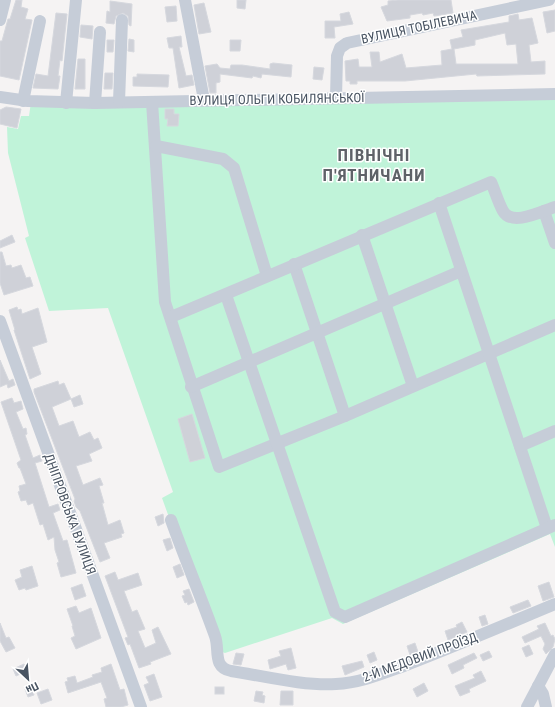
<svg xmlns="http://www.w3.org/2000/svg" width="555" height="707" viewBox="0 0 555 707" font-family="'Roboto Condensed',sans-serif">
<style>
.green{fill:#c0f3d9}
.building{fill:#cfd1d8;stroke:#d6d8de;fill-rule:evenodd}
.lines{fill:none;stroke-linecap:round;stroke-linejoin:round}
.minor{stroke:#c6cdd8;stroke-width:12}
.labels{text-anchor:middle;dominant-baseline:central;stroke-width:3;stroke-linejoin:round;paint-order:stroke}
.street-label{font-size:13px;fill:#495462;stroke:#fff}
.district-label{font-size:17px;font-weight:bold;letter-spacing:1px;fill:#5e6268;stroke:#fff}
</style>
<rect width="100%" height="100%" fill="#f5f3f3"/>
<polygon class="green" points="555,94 555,547 550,534 343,624 332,618 225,653 217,650 162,498 173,492 108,308 49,311 25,238 29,236 8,153 7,127 18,129 21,116 29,116 31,102"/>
<g class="building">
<polygon points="16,0 22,0 21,7 28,9 25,19 32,20 19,80 0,76 0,41 2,41 8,19 10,19"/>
<polygon points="237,0 246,0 245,9 237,8"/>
<polygon points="398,0 451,0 453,13 434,16 433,13 423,15 422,13 410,15 410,18 387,21 381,7 388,5 388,1"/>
<polygon points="110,1 132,4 131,26 129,25 128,16 123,13 116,16 114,24 106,23 107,11 110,12"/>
<polygon points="204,3 211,32 199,34 194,5"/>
<polygon points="176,6 177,21 167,22 165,7"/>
<polygon points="555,10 555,31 547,33 543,12"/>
<polygon points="349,12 353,24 334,27 335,38 325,38 325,21 341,21 340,14"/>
<polygon points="56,13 67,14 62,61 60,60 58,76 60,76 58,89 33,88 36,74 48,76"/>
<path d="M518,14L519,20L532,18L538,43L529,45L531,62L545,61V74L477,76L476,74L405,81H357V84H350V81H346L345,61L358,59L359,67H372L370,52H379L380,62L402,54L406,68L442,65L441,51L452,49L450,40L463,37L461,30L509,22V16ZM505,33L507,45L516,44L518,64H456L454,49L475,45V40Z"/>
<polygon points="81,25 93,26 92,39 80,37"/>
<polygon points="181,36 182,47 179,47 186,76 192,75 194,85 179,88 173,48 169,48 167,38"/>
<polygon points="129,39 134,40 134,52 128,51"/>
<polygon points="107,40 114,40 113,52 107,52"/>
<polygon points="230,40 241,40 240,51 230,51"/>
<polygon points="78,59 85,59 85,89 75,89"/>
<polygon points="273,63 292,65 291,77 262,74 261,78 253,76 252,78 220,74 220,82 216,83 216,93 210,93 205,66 217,64 220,68 230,69 231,65 242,65 270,69 270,64"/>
<polygon points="314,67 324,68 322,80 313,79"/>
<polygon points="105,73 113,73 112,89 104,89"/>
<polygon points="137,74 169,75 168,87 133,86 133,77 137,77"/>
<polygon points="6,107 21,109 17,128 0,124 0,110"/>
<polygon points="165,109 174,109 174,114 179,114 178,126 167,126 168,119 165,119"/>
<polygon points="12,235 15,242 0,248 0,241"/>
<polygon points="0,252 2,252 6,266 11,265 12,268 21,265 26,278 30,277 33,286 4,295 0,283"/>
<polygon points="17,307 18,310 21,309 22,314 38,308 47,342 32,347 41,374 30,379 14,330 15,330 9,310"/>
<polygon points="0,360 9,381 13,379 15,385 8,388 7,384 0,387"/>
<polygon points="58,381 59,385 64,383 71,399 52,407 59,426 73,421 79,437 90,432 94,440 98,438 102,448 89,454 92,461 76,466 83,485 100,478 103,485 99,486 104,503 102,503 108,525 120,520 124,533 121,534 122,537 104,543 110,558 100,562 80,511 76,507 74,501 75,499 34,392 34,389"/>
<polygon points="80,395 83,404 74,407 71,399"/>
<polygon points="12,398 14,403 21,401 23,409 16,412 23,429 26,428 27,434 25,435 33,458 40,455 42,461 35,463 49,507 58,504 60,510 53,513 63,541 67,540 76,573 61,577 57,563 59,562 55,550 54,537 48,540 43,524 40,525 33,503 28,505 26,500 21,501 18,492 20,491 19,486 26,484 20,468 19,468 17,463 21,460 1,402"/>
<polygon points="192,414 205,458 190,462 178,419"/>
<polygon points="163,514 164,523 158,526 155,517"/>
<polygon points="170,538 173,548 167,551 163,540"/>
<polygon points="180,564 184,575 177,578 173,567"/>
<polygon points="32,566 38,586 26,590 25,588 19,590 15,580 22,577 20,570"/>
<polygon points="115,572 118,580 138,573 142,585 124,591 132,612 137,610 145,629 138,631 145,648 156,643 152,630 158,627 171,654 150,662 151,664 139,668 130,644 128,645 125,638 128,637 105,576"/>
<polygon points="549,582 554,597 543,601 538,586"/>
<polygon points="82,584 86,596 75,600 71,588"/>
<polygon points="189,589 194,602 188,605 187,602 185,603 182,596 185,595 183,591"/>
<polygon points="528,600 531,606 513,613 510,607"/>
<polygon points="76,606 79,613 91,608 101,638 76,649 71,638 75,636 72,626 73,626 67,609"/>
<polygon points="485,615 488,624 482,626 479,617"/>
<polygon points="462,622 467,632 448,640 445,631 457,627 456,625"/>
<polygon points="0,623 6,638 9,637 15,648 6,652 0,641"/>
<polygon points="545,623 551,636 553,635 555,639 553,647 546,654 543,649 545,644 541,636 525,643 522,637 539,629 537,626"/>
<polygon points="415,643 418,652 410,655 407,646"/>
<polygon points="529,645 533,654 526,657 522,648"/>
<polygon points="291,648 296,668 288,670 286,664 270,669 268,660 281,656 279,651"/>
<polygon points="489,651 492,657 483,661 480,655"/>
<polygon points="374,652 377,660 370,663 367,655"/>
<polygon points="236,653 244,654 241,665 233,664"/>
<polygon points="474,653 477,658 463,665 464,668 452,674 448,665"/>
<polygon points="362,661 364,667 345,675 342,666"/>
<polygon points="24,664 27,671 16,676 13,669"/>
<polygon points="111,664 120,690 124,689 128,705 121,707 106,707 104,699 107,698 101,682 68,693 65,682 68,681 67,678 75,676 77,683 93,677 92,675 102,672 101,668"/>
<polygon points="481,671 486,681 469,689 470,692 460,696 455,686 475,678 473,675"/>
<polygon points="154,674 162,697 150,701 144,685 149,683 146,677"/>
<polygon points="424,683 428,691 417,697 413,689"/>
<polygon points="31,687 34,695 28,697 25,689"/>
<rect x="215" y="687" width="9" height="7"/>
<polygon points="48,689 52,700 41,704 37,693"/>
<polygon points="256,691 263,692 262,695 265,696 264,703 254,701"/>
<polygon points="281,691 293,691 293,705 280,705"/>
</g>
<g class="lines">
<g class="minor">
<polyline points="185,0 204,100"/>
<polyline points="0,20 5,0"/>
<polyline points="0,97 28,101 95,103 555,94"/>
<polyline points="336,98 337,56 340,48 347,43 549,0"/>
<polyline points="23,101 40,21"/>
<polyline points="119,102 122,20"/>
<polyline points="152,102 165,302 219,467 345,416 555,325"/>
<polyline points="66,103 76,0"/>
<polyline points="95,103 100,32"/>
<polyline points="156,146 223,159 234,168 267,276"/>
<polyline points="439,203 547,528"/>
<polyline points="544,211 555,243"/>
<polyline points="362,235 413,386"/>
<polyline points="294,264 345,416"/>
<polyline points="226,295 335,612 345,617 555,525"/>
<path d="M171,317L491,182C495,191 498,202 503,211C512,227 542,211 555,207"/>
<polyline points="0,321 141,707"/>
<polyline points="191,387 461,271"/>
<polyline points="520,446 555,431"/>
<path d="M171,520C185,559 201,597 215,636C220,650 212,667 231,671C264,676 303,686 336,684C361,683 386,672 409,664C458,645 507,624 555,604"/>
<polyline points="538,686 543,694 546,707"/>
<polyline points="527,707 555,654"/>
</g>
</g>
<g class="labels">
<g class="street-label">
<text transform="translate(419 27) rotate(-12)">ВУЛИЦЯ ТОБІЛЕВИЧА</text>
<text transform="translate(277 99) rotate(-1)">ВУЛИЦЯ ОЛЬГИ КОБИЛЯНСЬКОЇ</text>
<text transform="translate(70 514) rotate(70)">ДНІПРОВСЬКА ВУЛИЦЯ</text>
<text transform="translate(420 657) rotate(-20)">2-Й МЕДОВИЙ ПРОЇЗД</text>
</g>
<g class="district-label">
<text x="374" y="155">ПІВНІЧНІ<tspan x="374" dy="20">П'ЯТНИЧАНИ</tspan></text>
</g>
</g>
<g transform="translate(28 679) rotate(154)" stroke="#ffffff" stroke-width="3" paint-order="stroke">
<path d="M0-3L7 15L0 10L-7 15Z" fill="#495462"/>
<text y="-6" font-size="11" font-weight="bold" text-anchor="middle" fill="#495462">Пн</text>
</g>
</svg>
